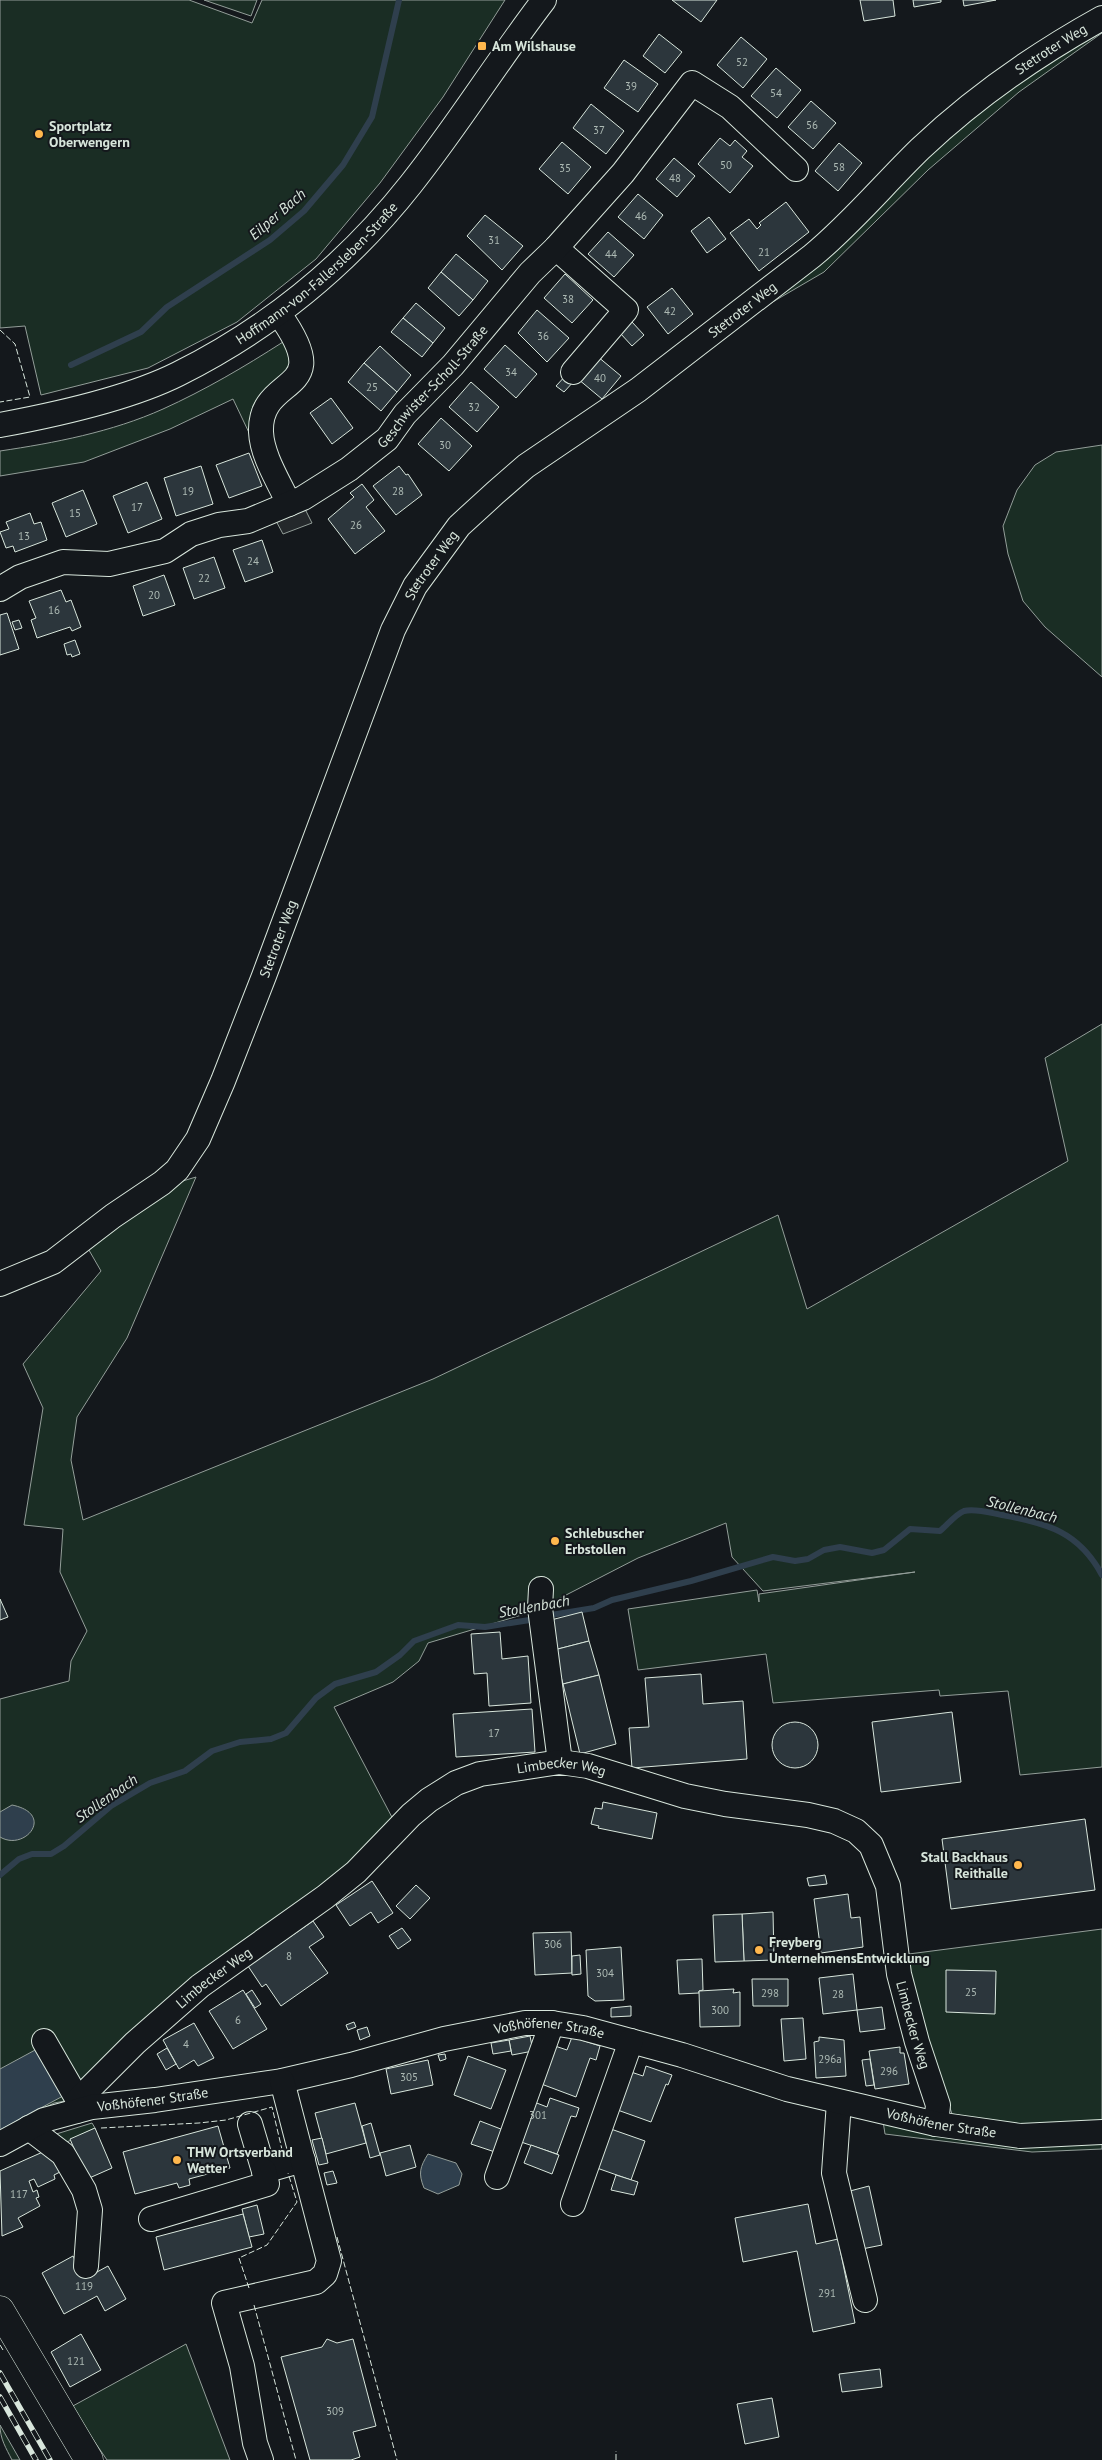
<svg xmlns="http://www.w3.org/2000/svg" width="1102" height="2460" viewBox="0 0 1102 2460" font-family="'PT Sans',sans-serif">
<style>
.green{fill:#1a2d24;stroke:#939e99}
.parking{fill:#24282b;stroke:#939e99}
.water{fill:#2f3f4d;stroke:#939e99}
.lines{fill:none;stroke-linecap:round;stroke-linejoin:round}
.stream{stroke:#2f3f4d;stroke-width:6}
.building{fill:#2c363c;stroke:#d8e6dc}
.minor-casing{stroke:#d8e6dc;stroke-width:26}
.major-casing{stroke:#d8e6dc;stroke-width:29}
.minor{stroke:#14181c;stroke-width:24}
.major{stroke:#14181c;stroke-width:28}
.rail-casing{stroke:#d8e6dc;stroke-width:5.5}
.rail{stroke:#14181c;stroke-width:4;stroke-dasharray:11;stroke-linecap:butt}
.fence{stroke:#d8e6dc;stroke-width:1;stroke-dasharray:6 2.5;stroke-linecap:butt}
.poi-dot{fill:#ffb74d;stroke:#14181c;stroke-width:2}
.labels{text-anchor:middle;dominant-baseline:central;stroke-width:4;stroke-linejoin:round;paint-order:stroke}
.number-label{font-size:11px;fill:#adbab4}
.poi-label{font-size:14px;font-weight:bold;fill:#d8e6dc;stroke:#14181c;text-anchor:start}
.street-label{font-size:14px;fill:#d8e6dc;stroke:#14181c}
.water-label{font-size:15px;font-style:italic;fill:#d8e6dc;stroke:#14181c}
</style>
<rect width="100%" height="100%" fill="#14181c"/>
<g class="green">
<polygon points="0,0 189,0 252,23 262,0 505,0 443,97 380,183 316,259 237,322 148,368 41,395 25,326 0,328"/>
<polygon points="204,0 257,0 251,16"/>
<polygon points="1102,21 1102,33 1019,92 928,170 824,272 740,321 924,151"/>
<path d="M283,342L288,349L290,368C266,395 244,394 252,439L233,399L170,429L84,462L0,476V451C54,443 112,432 163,409C205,390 244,367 283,342Z"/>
<polygon points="1102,445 1102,677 1045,627 1023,601 1008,554 1003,526 1017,490 1035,465 1056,452"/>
<polygon points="1102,1024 1102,1767 1020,1775 1008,1691 940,1696 939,1690 773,1703 766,1654 638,1670 628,1609 757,1590 759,1602 759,1594 915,1572 763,1591 732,1557 726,1523 638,1558 535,1611 428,1643 419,1661 393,1682 334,1707 395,1823 382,1838 65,2101 54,2103 0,2131 0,1699 69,1681 71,1661 87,1631 60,1572 63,1529 24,1525 43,1408 23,1364 101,1271 86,1245 166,1186 196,1177 127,1338 77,1417 71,1460 83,1520 433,1379 778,1215 807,1309 1068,1161 1045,1058"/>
<polygon points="1102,1929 1102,2123 1021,2126 952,2114 901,1955"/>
<polygon points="883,2121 1102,2141 1102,2149 1032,2152 885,2134"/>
<polygon points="92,2123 95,2128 63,2144 53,2135"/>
<polygon points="186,2344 230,2460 107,2460 71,2407"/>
<path d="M0,2425L20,2460H12C6,2448 0,2439 0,2425Z"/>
</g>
<polygon class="parking" points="304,507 312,523 283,534 275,519"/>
<g class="water">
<path d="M12,1805C56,1814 25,1852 0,1837V1812Z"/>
<polygon points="37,2049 63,2096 0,2130 0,2069"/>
<path d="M428,2154L456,2163L462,2174L459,2185L438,2194L424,2188C418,2173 420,2167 428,2154Z"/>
</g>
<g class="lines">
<g class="stream">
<polyline points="71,365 141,332 167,307 270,240 304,211 343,165 372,117 399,0"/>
<path d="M545,1616L594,1608L612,1600L691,1581L773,1557L795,1561L808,1559L824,1550L840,1547L872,1553L884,1550L910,1529L940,1531C947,1525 956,1514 964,1511C975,1508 991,1513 1002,1515C1047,1523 1079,1532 1102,1575"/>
<polyline points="0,1875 19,1859 32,1854 51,1854 64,1846 111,1806 150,1783 185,1771 212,1751 240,1742 271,1739 286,1733 316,1698 335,1684 376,1672 400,1655 414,1641 458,1625 485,1627 536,1619"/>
</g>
</g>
<g class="building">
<polygon points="672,0 717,0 701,22"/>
<polygon points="860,0 893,0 895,16 864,21"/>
<polygon points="913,0 941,0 941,2 914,7"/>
<polygon points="963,0 996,0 964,6"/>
<polygon points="659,34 682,52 665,73 643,56"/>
<polygon points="741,37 767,59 743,88 717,65"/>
<polygon points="624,60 658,84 638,112 604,88"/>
<polygon points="776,68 801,90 777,118 751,96"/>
<polygon points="811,101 836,123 813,149 788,127"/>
<polygon points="591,104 624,131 606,154 573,128"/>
<polygon points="720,138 730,146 735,140 747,151 742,157 753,166 730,193 698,164"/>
<polygon points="562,142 591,167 568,194 539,169"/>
<polygon points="839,143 862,163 838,191 815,171"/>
<polygon points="674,158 695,176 677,197 656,179"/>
<polygon points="638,194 663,215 644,239 618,217"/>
<polygon points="786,202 809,232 759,271 730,233 749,219 757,229 761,225 759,223"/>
<polygon points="485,215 523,246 502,270 467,236"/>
<polygon points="709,217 726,239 707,253 691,231"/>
<polygon points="608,232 634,255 614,277 588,254"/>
<polygon points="456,254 488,281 473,300 441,272"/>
<polygon points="441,272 473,300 459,316 428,288"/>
<polygon points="565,274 593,300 572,323 544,298"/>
<polygon points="672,288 693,314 668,334 647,307"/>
<polygon points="416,303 445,328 433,343 403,318"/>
<polygon points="537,310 569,338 547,362 518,333"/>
<polygon points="403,318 433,343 422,357 391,332"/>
<polygon points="632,322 644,335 632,346 620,333"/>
<polygon points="505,345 537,374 516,398 484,369"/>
<polygon points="380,346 411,375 397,392 364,363"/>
<polygon points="597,356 621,376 602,399 578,379"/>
<polygon points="364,363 397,392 381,411 348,382"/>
<polygon points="568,373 575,380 564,392 556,386"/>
<polygon points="471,382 499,407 477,432 449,407"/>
<polygon points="331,398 353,428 332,444 310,413"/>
<polygon points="441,418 472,446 449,471 418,444"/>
<polygon points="249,453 262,486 229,498 216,465"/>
<polygon points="201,466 213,504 176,516 164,478"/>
<polygon points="399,466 406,475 408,474 422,495 396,515 373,486"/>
<polygon points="147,482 162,519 128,533 113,496"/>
<polygon points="362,484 374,500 366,507 385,531 355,554 328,519 354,497 350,493"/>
<polygon points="83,490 97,524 66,537 52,503"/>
<polygon points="30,513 34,524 41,522 47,540 15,552 13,546 6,548 0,532 9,529 6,522"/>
<polygon points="262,540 273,572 245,582 233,550"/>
<polygon points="214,557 225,588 194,599 183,568"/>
<polygon points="164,575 175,605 143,616 133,586"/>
<polygon points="61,590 66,602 71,600 81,627 72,631 70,627 37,638 31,620 36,618 29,601"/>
<polygon points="7,613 19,649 0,655 0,615"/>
<polygon points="19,620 22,628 15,630 12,622"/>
<polygon points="75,640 80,654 72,657 71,654 67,655 64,644"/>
<polygon points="0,1599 8,1617 0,1620"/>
<polygon points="582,1612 589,1641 554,1650 547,1621"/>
<polygon points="500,1632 502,1659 528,1656 531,1703 489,1706 487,1673 474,1674 471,1634"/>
<polygon points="589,1641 599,1675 563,1684 554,1650"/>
<polygon points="701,1674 703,1704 743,1701 747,1759 632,1768 629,1728 649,1727 645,1678"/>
<polygon points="599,1675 616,1744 580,1754 563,1684"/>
<polygon points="532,1709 535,1752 456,1757 453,1714"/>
<polygon points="952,1712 961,1782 881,1792 872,1722"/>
<circle cx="795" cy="1745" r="23"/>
<polygon points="603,1802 657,1813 652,1839 598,1828 599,1826 591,1824 595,1808 602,1809"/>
<polygon points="1085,1819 1095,1890 951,1909 942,1839"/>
<polygon points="825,1875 827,1884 809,1886 807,1878"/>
<polygon points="372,1881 393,1913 378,1923 371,1912 350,1926 336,1905"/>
<polygon points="416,1885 430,1898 410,1919 396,1906"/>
<polygon points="848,1894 851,1918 860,1917 863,1947 821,1953 814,1899"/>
<polygon points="773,1912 774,1960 744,1961 742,1914"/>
<polygon points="742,1914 744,1961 715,1962 713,1915"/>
<polygon points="313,1921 324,1937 309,1947 328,1973 281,2006 266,1984 262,1987 248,1966"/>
<polygon points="402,1928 411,1940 398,1949 389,1936"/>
<polygon points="571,1932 572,1973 535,1975 533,1933"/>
<polygon points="621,1947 624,2000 595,2001 588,1996 586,1950"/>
<polygon points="580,1955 581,1974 572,1975 572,1956"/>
<polygon points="702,1959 703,1990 699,1991 699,1993 679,1994 677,1960"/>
<polygon points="946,1970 996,1971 995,2014 946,2012"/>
<polygon points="853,1974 857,2010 823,2014 819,1978"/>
<polygon points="752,1979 788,1979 788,2006 753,2006"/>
<polygon points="734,1989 733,1993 740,1992 740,2026 700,2027 699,1991"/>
<polygon points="243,1990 267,2029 233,2049 209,2011"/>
<polygon points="252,1990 261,2004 255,2008 246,1994"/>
<polygon points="631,2006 631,2016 611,2017 611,2008"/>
<polygon points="882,2007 885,2029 860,2032 857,2010"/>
<polygon points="803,2018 806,2059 784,2061 781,2019"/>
<polygon points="354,2022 356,2027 348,2030 346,2025"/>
<polygon points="194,2023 214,2058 198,2066 194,2060 179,2069 163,2040"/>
<polygon points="367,2027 370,2036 360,2040 357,2030"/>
<polygon points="530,2036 533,2051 512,2055 509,2040"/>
<polygon points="572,2037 600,2046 596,2060 590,2058 576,2097 536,2082 549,2044 567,2050"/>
<polygon points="819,2037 844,2040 846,2076 816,2078 814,2042 819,2041"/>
<polygon points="509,2040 511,2051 493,2054 491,2043"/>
<polygon points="900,2047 900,2053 904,2053 909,2084 875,2089 869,2051"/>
<polygon points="167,2048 176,2064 166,2070 157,2054"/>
<polygon points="445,2054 446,2059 440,2061 438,2055"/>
<polygon points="468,2056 506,2070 491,2109 454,2095"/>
<polygon points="870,2059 874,2085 866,2086 862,2060"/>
<polygon points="428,2060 433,2085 391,2094 386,2069"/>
<polygon points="646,2066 672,2075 668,2085 666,2084 651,2122 612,2108 625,2070 643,2076"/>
<polygon points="550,2098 579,2108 576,2117 571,2116 557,2154 515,2140 529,2100 547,2107"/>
<polygon points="355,2103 366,2143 326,2154 315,2113"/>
<polygon points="480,2121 506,2131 498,2153 471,2144"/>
<polygon points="371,2123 380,2155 370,2158 362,2126"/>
<polygon points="218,2126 230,2168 189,2179 190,2185 179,2188 177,2183 135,2194 123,2152"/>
<polygon points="95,2128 112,2168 87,2179 70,2139"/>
<polygon points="608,2128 645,2141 631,2180 594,2167"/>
<polygon points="322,2138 328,2163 319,2165 312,2140"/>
<polygon points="410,2145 416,2167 386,2176 380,2153"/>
<polygon points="531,2145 559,2155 552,2174 524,2163"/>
<polygon points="45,2151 62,2171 54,2175 55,2179 38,2187 34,2179 29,2181 33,2192 37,2190 39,2197 36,2198 40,2206 18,2218 23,2227 2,2236 0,2171"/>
<polygon points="333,2171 337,2183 327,2185 324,2173"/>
<polygon points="616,2175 638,2182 634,2195 611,2190"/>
<polygon points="869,2186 882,2245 862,2249 850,2191"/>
<polygon points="808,2204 816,2244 838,2239 855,2323 813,2332 797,2251 743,2262 735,2218"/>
<polygon points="257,2205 264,2234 249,2237 242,2209"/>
<polygon points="243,2214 252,2247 164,2270 156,2237"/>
<polygon points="73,2256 83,2276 96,2269 97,2272 108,2266 126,2299 105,2311 97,2296 64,2314 42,2273"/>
<polygon points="81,2334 101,2370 70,2387 51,2352"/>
<polygon points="327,2339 337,2343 353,2339 376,2426 353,2432 360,2457 351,2460 310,2460 281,2357 322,2347"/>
<polygon points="880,2369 882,2387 842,2392 839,2374"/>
<polygon points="772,2398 779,2437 745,2444 737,2404"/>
</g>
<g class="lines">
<g class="minor-casing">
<g id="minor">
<polyline points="556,248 626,310 573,372"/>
<path d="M279,314C339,397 259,372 261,432C262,456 279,482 289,504"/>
<path id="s1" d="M0,425C54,415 130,398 178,374C270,328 348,264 411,184C458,125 498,60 544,0"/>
<path id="s2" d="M0,589L20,577L63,562L109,564L165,551L191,534L219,525L248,521L303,498L349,469L387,439L405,414L453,365L530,273L556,248L623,173L692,83L730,107L796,169"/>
<path id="s3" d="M0,1284L53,1262L113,1216L162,1183L177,1170L198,1139L223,1081L264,976L393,630L415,586L459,526L495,493L526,466L638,390L812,256C851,224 884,184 920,149C975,97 1037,54 1102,18"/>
<polyline points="541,1589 540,1608 560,1762"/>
<polyline points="44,2041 78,2100"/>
<polyline points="839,2102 834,2173 865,2300"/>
<path id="s4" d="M77,2111L78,2100L135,2043L200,1986L325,1897L356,1872L411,1815L429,1800L456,1783L480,1774L560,1762L588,1766L685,1796L725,1804L808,1815L834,1821L856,1831L871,1845L888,1886L899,1974L917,2042L938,2105L936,2124"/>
<polyline points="250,2124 264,2171 303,2160"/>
<polyline points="29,2128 63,2154 84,2190 90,2210 86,2266"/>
<path id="s5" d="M0,2144L44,2120L92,2107L155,2100L282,2081L351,2065L444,2039L525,2023H552L583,2028L682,2055L787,2089L936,2124L1020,2136L1102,2132"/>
<polyline points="497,2177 552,2023"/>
<polyline points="573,2204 631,2041"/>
<polyline points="151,2219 267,2184 264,2171"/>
<polyline points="261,2460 255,2443 242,2366 224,2303 316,2282 325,2274 329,2261 282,2081"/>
</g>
</g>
<g class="major-casing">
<polyline id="major" points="0,2310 89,2460"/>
</g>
<use href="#minor" class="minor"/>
<use href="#major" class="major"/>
<g class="rail-casing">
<g id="rail">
<polyline points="0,2373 50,2460"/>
<polyline points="0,2397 36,2460"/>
</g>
</g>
<use href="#rail" class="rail"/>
<g class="fence">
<polyline points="0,330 15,344 30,397 0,402"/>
<polyline points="101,2128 199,2123 226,2120 272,2107 284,2158"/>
<polyline points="337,2237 397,2460"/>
<polyline points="249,2288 239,2258 267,2245 297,2202 288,2173"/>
<polyline points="254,2305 296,2460"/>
<polyline points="0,2345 3,2350"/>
<polyline points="616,2460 616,2451"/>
</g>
</g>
<g class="poi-dot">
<rect x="477" y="41" width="10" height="10" rx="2.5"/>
<circle cx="39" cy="134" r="5"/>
<circle cx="555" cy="1541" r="5"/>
<circle cx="1018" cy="1865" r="5"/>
<circle cx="759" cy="1950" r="5"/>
<circle cx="177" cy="2160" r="5"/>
</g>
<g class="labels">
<g class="number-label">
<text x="742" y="62">52</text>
<text x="631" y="86">39</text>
<text x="776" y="93">54</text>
<text x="812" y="125">56</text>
<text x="599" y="130">37</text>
<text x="726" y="165">50</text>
<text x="839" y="167">58</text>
<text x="565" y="168">35</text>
<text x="675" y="178">48</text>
<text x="641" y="216">46</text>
<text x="494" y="240">31</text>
<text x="764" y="252">21</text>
<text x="611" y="254">44</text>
<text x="568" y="299">38</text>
<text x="670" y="311">42</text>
<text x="543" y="336">36</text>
<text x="511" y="372">34</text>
<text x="600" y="378">40</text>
<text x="372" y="387">25</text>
<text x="474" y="407">32</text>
<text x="445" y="445">30</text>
<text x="188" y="491">19</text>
<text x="398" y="491">28</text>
<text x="137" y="507">17</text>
<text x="75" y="513">15</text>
<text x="356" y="525">26</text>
<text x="24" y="536">13</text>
<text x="253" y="561">24</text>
<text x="204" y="578">22</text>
<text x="154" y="595">20</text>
<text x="54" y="610">16</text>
<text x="494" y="1733">17</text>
<text x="553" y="1944">306</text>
<text x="289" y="1956">8</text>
<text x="605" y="1973">304</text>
<text x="971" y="1992">25</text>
<text x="770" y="1993">298</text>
<text x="838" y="1994">28</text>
<text x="720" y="2010">300</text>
<text x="238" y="2020">6</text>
<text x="186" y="2044">4</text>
<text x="830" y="2059">296a</text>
<text x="889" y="2071">296</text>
<text x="409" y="2077">305</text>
<text x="538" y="2115">301</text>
<text x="19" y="2194">117</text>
<text x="84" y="2286">119</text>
<text x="827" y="2293">291</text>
<text x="76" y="2361">121</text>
<text x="335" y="2411">309</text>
</g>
<g class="poi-label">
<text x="492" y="46">Am Wilshause</text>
<text x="49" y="126">Sportplatz<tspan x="49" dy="16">Oberwengern</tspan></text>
<text x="565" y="1533">Schlebuscher<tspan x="565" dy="16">Erbstollen</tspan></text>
<text x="1008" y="1857" text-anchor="end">Stall Backhaus<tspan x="1008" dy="16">Reithalle</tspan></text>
<text x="769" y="1942">Freyberg<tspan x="769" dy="16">UnternehmensEntwicklung</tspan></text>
<text x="187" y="2152">THW Ortsverband<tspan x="187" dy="16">Wetter</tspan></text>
</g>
<g class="street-label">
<text stroke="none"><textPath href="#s3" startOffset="1680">Stetroter Weg</textPath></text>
<text stroke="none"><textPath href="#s1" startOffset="358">Hoffmann-von-Fallersleben-Straße</textPath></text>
<text stroke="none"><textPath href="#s3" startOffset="1275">Stetroter Weg</textPath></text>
<text stroke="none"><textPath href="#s2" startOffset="494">Geschwister-Scholl-Straße</textPath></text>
<text stroke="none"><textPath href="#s3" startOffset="870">Stetroter Weg</textPath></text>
<text stroke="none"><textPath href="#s3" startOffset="465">Stetroter Weg</textPath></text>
<text stroke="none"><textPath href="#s4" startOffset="614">Limbecker Weg</textPath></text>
<text stroke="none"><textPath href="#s4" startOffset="194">Limbecker Weg</textPath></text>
<text stroke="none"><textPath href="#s4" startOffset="1124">Limbecker Weg</textPath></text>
<text stroke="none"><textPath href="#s5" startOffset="566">Voßhöfener Straße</textPath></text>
<text stroke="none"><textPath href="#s5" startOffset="161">Voßhöfener Straße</textPath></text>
<text stroke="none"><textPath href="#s5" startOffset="971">Voßhöfener Straße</textPath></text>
</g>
<g class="water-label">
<text transform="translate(277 214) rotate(-41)">Eilper Bach</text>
<text transform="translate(1022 1509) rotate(14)">Stollenbach</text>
<text transform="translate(534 1606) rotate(-10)">Stollenbach</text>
<text transform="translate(106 1798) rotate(-35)">Stollenbach</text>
</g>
</g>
</svg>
